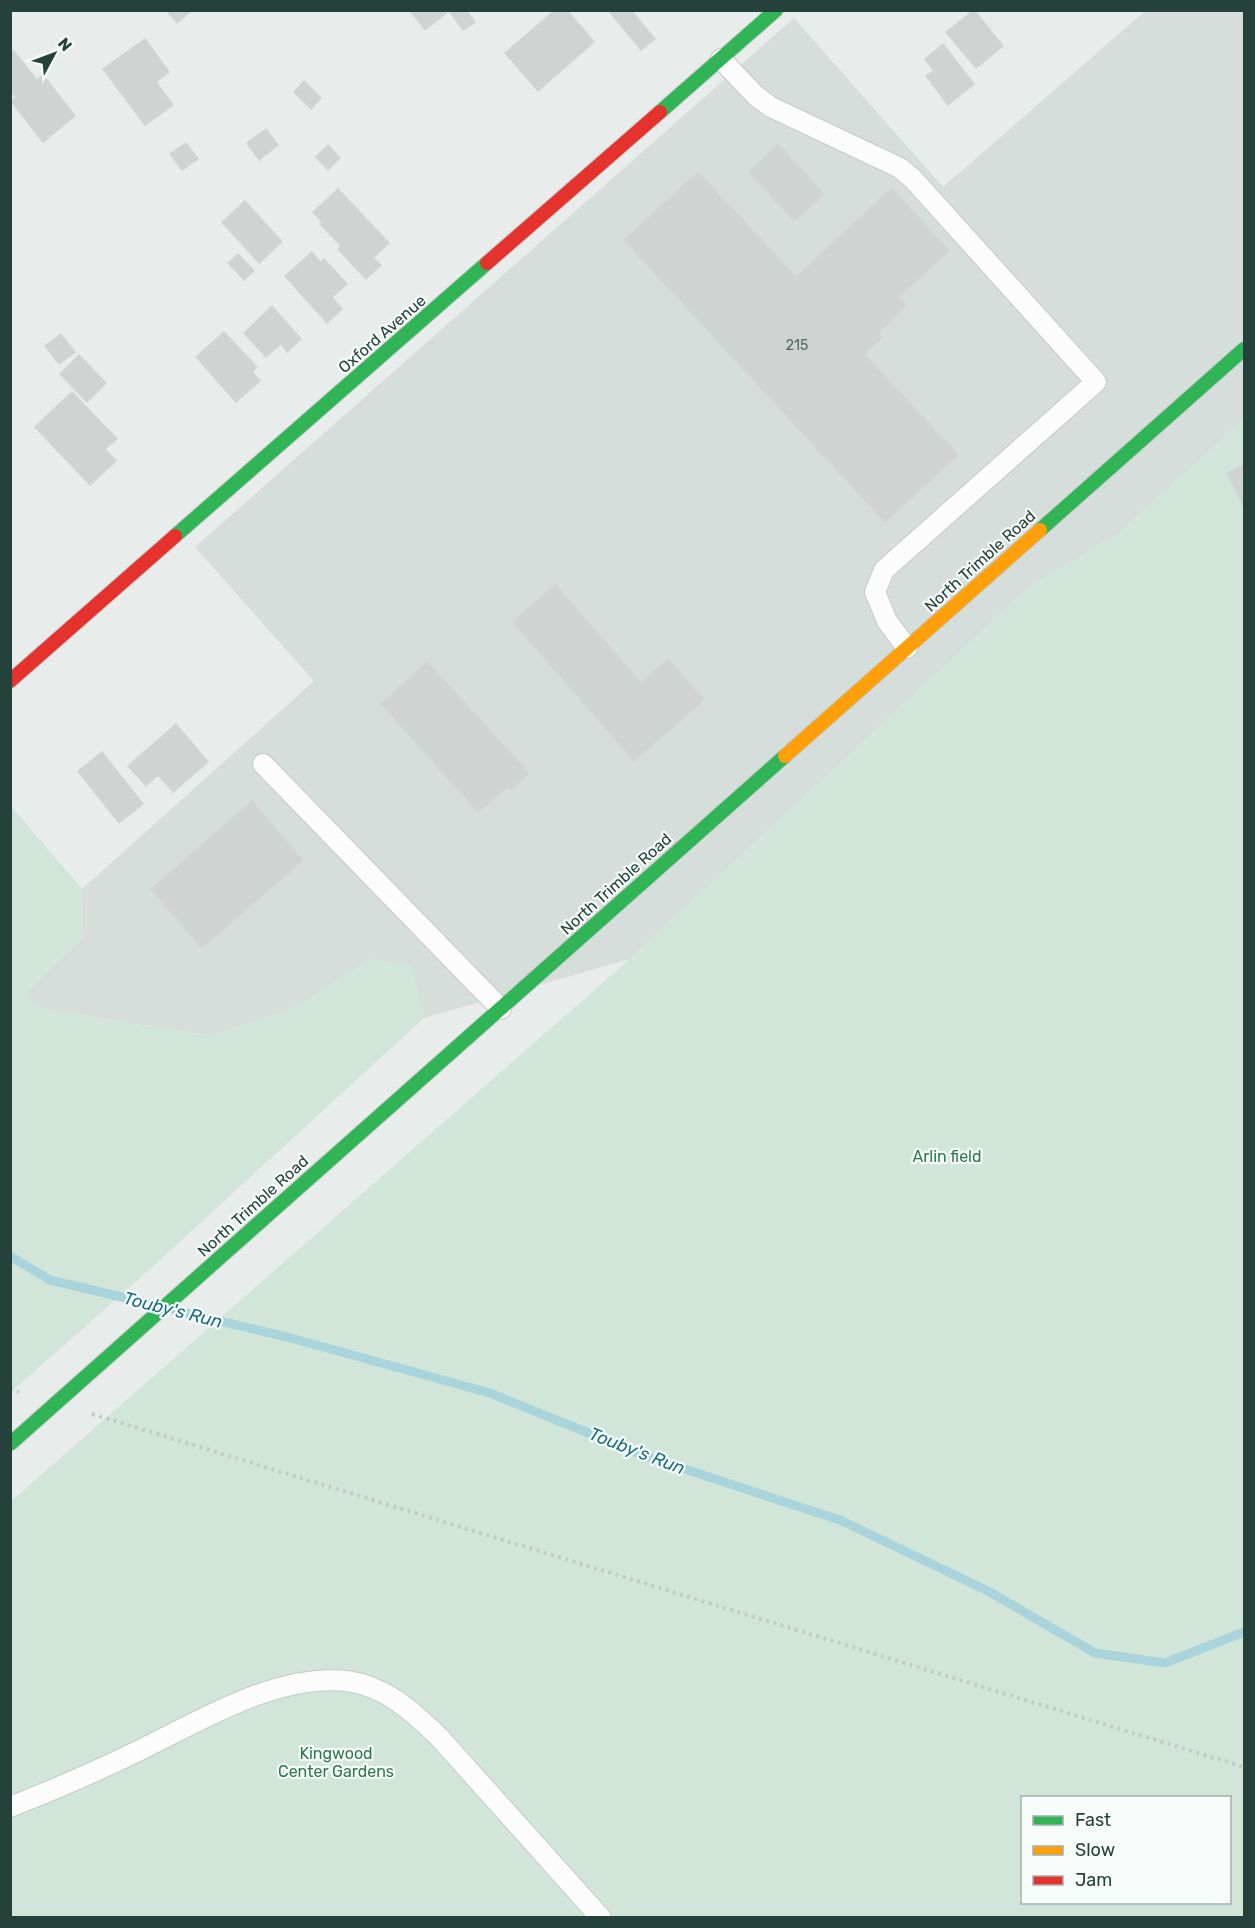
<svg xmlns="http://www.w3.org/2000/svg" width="1255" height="1928" viewBox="0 0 1255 1928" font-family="Rubik,sans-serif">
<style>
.built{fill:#d6dedb}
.green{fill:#d1e6d8;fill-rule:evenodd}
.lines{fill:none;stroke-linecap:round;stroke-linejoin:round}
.stream{stroke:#a9d4db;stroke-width:9}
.building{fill:#cfd4d2;stroke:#d1d6d4;stroke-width:1.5}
.lane-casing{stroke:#c5cac8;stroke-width:22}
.fast-casing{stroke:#c3cbc8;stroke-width:16}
.slow-casing{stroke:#c3cbc8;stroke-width:16}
.jam-casing{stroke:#c3cbc8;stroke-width:16}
.path{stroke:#c3ccca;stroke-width:4;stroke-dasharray:3 4.5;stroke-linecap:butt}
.lane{stroke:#fcfcfc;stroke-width:20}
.fast{stroke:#30b455;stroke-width:14}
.slow{stroke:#ff9f0a;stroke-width:14}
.jam{stroke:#e5322d;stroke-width:14}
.fast-bridge-casing{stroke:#c3cbc8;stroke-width:16;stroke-linecap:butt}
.fast-bridge{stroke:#30b455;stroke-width:14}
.labels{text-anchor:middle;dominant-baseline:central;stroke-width:4.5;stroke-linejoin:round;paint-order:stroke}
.number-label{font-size:14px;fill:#506761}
.street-label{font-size:16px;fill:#24423a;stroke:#f7fbf9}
.park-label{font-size:16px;fill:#2d7a4b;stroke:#f7fbf9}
.water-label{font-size:18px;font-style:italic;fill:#1c6f80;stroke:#f7fbf9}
</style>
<rect width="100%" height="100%" fill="#e8edeb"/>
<polygon class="built" points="1145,11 1244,11 1244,420 1118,534 1032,585 630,959 424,1018 411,965 370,960 294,1008 212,1036 41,1009 24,994 83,938 82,889 314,681 195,547 794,18 943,187"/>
<g class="green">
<path d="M1244,420V1917H11L10,1502L630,959L1032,585L1118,534ZM1022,1798H1230V1902H1022Z"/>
<polygon points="10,805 82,889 83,938 25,994 41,1009 212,1036 294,1008 370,959 411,965 424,1018 148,1271 11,1392"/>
</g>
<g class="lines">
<g class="stream">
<polyline points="10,1256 50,1280 155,1305"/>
<polyline points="174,1310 291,1338 490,1393 648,1457 840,1520 988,1591 1095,1653 1165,1663 1244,1632"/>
</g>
</g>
<g class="building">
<polygon points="166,10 192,10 177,23"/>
<polygon points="410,10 450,10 425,30"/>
<polygon points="452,10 466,10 475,22 463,30 450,12"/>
<polygon points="555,10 567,10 594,42 538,91 505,53"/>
<polygon points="608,10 631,10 655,39 641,50"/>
<polygon points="974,10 1003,46 976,68 946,32"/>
<polygon points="145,39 169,72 156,82 173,105 145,125 103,69"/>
<polygon points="943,44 974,84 948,105 926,76 934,71 925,59"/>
<polygon points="13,50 37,80 43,75 75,116 43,142 11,101 16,97 10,90 10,51"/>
<polygon points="304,81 321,98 311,109 294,92"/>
<polygon points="266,129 278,145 259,160 247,143"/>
<polygon points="186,143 198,159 182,170 170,154"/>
<polygon points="778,144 824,194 794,221 749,172"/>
<polygon points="328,145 340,158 328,170 316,157"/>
<polygon points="698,172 796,277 892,188 949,251 899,297 907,305 878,333 882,337 864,354 958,455 885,522 624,240"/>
<polygon points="338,189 389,243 373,258 381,265 366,279 338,249 341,246 320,224 322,222 313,212"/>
<polygon points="245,201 282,242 259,263 222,222"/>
<polygon points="312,252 320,262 324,259 347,284 332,297 342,309 327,323 285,276"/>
<polygon points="238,254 254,271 244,280 228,263"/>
<polygon points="272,306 301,339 287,352 281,344 266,357 244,333"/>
<polygon points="224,332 257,367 252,372 260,381 236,402 196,357"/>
<polygon points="61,334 75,352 59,364 45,346"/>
<polygon points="79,355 106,383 87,402 60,374"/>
<polygon points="72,392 117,439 105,449 116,461 90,485 35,427"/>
<polygon points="1244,464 1244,507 1227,473"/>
<polygon points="555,585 641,683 668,659 704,700 634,761 513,622"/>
<polygon points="427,662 529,773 511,790 508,786 478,812 381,704"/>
<polygon points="176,724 208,762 173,792 158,775 146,786 128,766"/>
<polygon points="102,752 143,804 119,823 78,771"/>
<polygon points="252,801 303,860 202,948 151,889"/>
</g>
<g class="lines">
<g class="lane-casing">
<g id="lane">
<polyline points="721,59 756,96 771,107 900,168 913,179 1096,382 884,570 875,592 887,621 907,648"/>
<polyline points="263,764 501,1009"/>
<path d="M10,1807C53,1790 95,1772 136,1752C198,1722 276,1673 347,1681C385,1686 412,1711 439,1737L601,1918"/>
</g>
</g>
<g class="fast-casing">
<g id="fast">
<polyline points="660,112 776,10"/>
<polyline points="1040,530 1244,349"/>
<polyline points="175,536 487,263"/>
<polyline points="261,1221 785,756"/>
</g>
</g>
<g class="slow-casing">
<polyline id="slow" points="785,756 1040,530"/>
</g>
<g class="jam-casing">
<g id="jam">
<polyline points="487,263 660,112"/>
<polyline points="10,681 175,536"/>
</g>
</g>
<g class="path">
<polyline points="10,1389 19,1392"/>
<polyline points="92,1414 1244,1767"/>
</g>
<use href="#lane" class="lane"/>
<use href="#fast" class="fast"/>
<use href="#slow" class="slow"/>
<use href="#jam" class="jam"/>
<g class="fast-bridge-casing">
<polyline id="fast-bridge" points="10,1444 261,1221"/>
</g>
<use href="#fast-bridge" class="fast-bridge"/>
</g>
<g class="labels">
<g class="number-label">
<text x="797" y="345">215</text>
</g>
<g class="street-label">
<text transform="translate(382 334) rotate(-41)">Oxford Avenue</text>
<text transform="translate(980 561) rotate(-42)">North Trimble Road</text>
<text transform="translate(616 884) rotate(-42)">North Trimble Road</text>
<text transform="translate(253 1206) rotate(-42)">North Trimble Road</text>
</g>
<g class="park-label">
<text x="947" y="1156">Arlin field</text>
<text x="336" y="1753">Kingwood<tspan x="336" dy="18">Center Gardens</tspan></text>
</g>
<g class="water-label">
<text transform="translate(173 1310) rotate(14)">Touby's Run</text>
<text transform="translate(637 1451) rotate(21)">Touby's Run</text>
</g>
</g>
<rect width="1255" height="1928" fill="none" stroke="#24423a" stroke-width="24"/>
<rect x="1021" y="1796" width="210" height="108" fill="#f7fbf9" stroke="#a3b1ad" stroke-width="1.5"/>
<rect x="1033" y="1816" width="30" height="9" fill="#30b455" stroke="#a3b1ad" stroke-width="1.5"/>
<text x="1075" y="1826" font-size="18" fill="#24423a">Fast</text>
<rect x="1033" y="1846" width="30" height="9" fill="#ff9f0a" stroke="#a3b1ad" stroke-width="1.5"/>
<text x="1075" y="1856" font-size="18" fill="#24423a">Slow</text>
<rect x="1033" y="1876" width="30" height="9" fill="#e5322d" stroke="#a3b1ad" stroke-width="1.5"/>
<text x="1075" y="1886" font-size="18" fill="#24423a">Jam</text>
<g transform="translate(54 54) rotate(49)" stroke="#f7fbf9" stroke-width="4.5" paint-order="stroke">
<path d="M0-4.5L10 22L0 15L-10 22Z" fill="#24423a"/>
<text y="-9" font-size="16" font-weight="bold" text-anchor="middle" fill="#24423a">N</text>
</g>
</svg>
